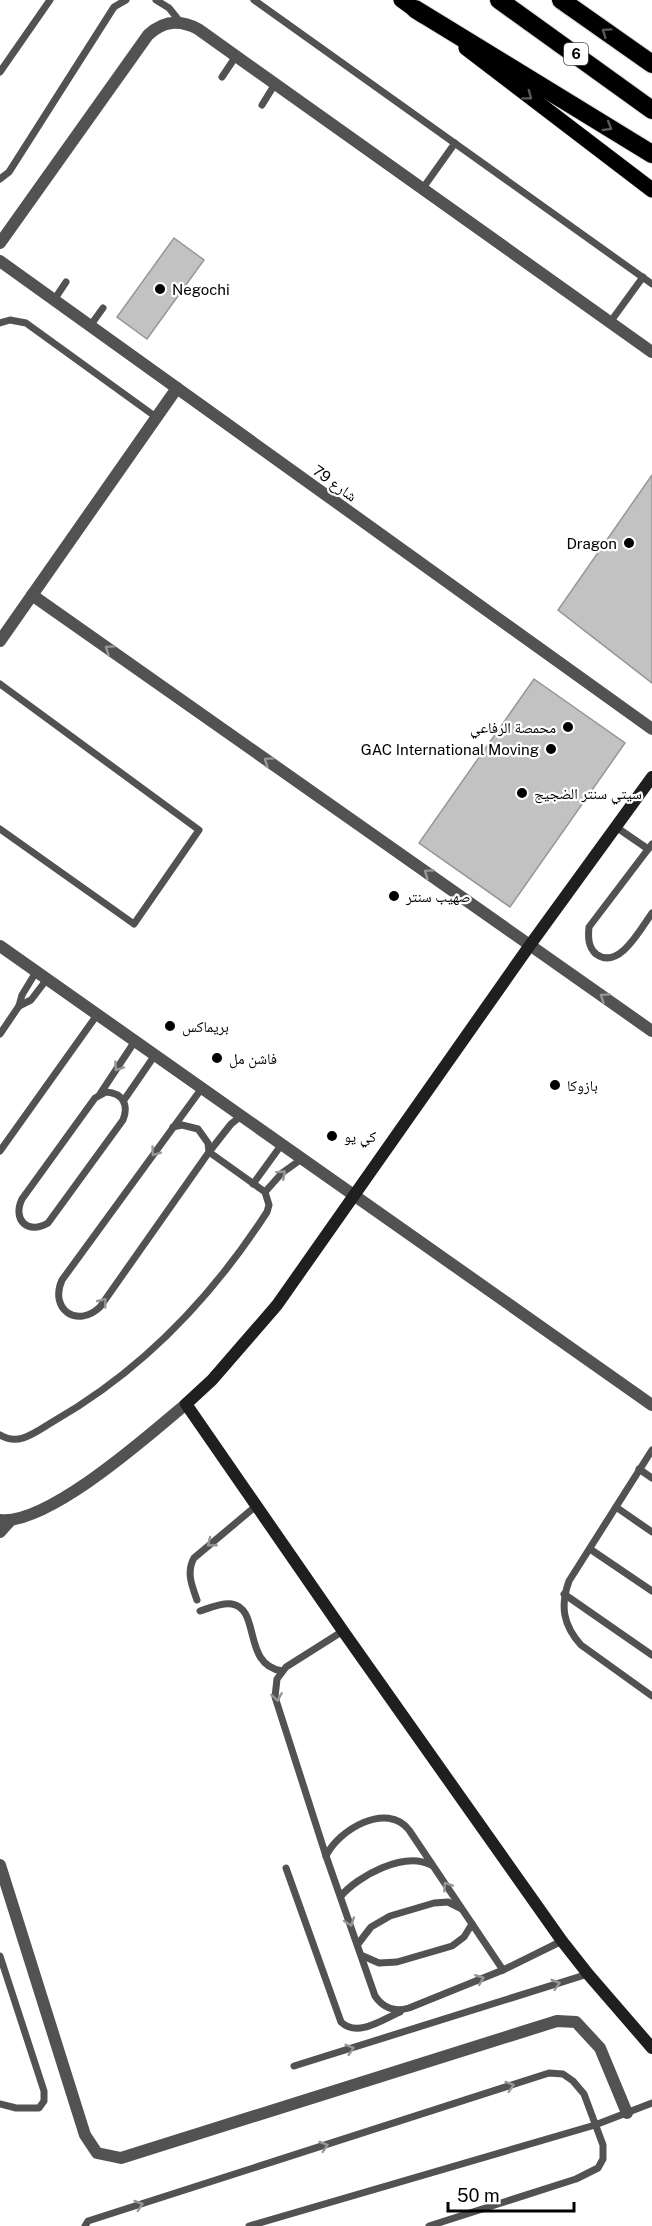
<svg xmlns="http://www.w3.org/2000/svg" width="652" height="2226" viewBox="0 0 652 2226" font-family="'Public Sans','Noto Naskh Arabic',sans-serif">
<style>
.building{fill:#c2c2c2;stroke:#969696;stroke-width:1.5}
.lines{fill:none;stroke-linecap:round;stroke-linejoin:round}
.primary-casing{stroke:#dbdbdb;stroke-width:16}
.highway-casing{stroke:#dbdbdb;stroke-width:20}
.lane{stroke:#525252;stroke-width:7}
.street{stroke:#525252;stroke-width:12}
.secondary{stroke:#1f1f1f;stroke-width:12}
.primary{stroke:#000;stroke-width:15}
.highway{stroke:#000;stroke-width:18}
.oneway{stroke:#595959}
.oneway2{stroke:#979797}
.poi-dot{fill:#000;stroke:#fff;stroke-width:2}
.labels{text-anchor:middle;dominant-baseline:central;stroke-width:4.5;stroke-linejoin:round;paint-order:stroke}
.shield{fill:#fff;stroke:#4c4c4c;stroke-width:1.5}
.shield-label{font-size:14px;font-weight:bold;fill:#000}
.poi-label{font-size:15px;fill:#000;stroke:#fff;text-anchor:start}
.street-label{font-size:15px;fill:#000;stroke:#fff}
</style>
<rect width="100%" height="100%" fill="#fff"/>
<g class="building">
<polygon points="174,238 204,260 147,339 117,317"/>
<polygon points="652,475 652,683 558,610"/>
<polygon points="534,679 625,743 510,907 419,843"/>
</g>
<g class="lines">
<g class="primary-casing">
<g id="primary">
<polyline points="401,0 423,16"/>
<polyline points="466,48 652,190"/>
</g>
</g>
<g class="highway-casing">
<g id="highway">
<polyline points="499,0 652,110"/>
<polyline points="561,0 652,64"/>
<polyline points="415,9 652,154"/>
</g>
</g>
<g class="lane">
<polyline points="156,0 169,8 181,23"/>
<polyline points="254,0 652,284"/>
<polyline points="0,72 50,0"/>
<polyline points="222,77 236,56"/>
<polyline points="262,105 275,84"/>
<polyline points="0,179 9,172 114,7 126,0"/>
<polyline points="423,188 455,143"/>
<polyline points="54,300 66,282"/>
<polyline points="611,321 643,277"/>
<polyline points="0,323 10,320 26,323 156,417"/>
<polyline points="90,326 103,308"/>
<polyline points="0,684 199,830 134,924 0,829"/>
<polyline points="616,827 648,849"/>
<path d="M652,844L589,927C588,937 588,947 596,954C619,971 641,928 652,913"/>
<polyline points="19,1006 31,1000 47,979"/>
<polyline points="0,1034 19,1006 22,995 36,972"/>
<path d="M202,1088L62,1280C49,1309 77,1329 100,1307L209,1152L231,1124L241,1116"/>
<path d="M106,1092C123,1093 129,1105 123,1120L48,1223C28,1235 12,1220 22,1199L95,1098Z"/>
<polyline points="100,1094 135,1041"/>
<polyline points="124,1100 155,1055"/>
<polyline points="0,1151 97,1015"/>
<polyline points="253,1184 282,1144"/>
<polyline points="265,1192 282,1173 303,1158"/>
<path d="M0,1435C19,1447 37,1431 54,1421C143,1370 212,1297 267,1212L269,1205L265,1192L209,1152L208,1143L198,1129L182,1125L173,1127"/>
<path d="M652,1450L569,1581C560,1606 563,1625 581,1645L652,1696"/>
<polyline points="639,1469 652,1478"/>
<polyline points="616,1507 652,1532"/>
<polyline points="590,1549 652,1591"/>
<polyline points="564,1594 652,1655"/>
<path d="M197,1600C192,1586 186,1572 194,1558L256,1506"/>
<path d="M200,1611C209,1608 223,1602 232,1604C261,1609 242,1665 282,1671"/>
<path d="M343,1631L286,1667L277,1679L275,1697L326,1856L375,1996C384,2009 395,2012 409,2008L503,1970L562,1941"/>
<path d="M326,1856C338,1830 387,1801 409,1830L503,1970"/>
<path d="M286,1868L341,2022C358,2038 383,2019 400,2012"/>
<path d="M341,1896C358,1876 404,1851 431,1865"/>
<polyline points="358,1944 371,1927 390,1916 434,1903 448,1902 460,1908"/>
<polyline points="0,1956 44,2091 44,2101 39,2108 16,2108 0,2104"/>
<polyline points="363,1956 379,1963 397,1962 452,1946 464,1937 472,1924"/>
<polyline points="294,2066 588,1974"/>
<polyline points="85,2226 88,2221 549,2073 563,2074 573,2081 584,2094 603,2145 603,2159 598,2168 576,2179 429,2226"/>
<polyline points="249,2226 595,2125 652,2103"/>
</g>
<g class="street">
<path d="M0,243L148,35C163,21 179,19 198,29L652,352"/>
<polyline points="0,261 652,729"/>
<polyline points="32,595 652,1031"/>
<polyline points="0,641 177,388"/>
<polyline points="0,946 652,1405"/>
<path d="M0,1520C48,1525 148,1436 186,1404"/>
<polyline points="0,1532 10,1521"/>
<polyline points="0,1865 85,2135 97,2153 121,2158 557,2021 576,2022 600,2048 627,2113"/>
</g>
<polyline class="secondary" points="652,777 530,945 277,1305 212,1380 186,1404 343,1631 562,1941 588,1974 652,2048"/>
<use href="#primary" class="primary"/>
<use href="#highway" class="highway"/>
</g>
<defs><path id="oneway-chevron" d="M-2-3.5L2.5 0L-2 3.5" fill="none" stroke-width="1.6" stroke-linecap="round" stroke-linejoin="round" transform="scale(1.5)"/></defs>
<g class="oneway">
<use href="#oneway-chevron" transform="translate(606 32) rotate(-145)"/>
<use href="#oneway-chevron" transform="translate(528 96) rotate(37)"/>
<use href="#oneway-chevron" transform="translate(608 127) rotate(31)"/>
</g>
<g class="oneway2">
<use href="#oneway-chevron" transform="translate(109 649) rotate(-145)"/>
<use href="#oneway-chevron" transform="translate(268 761) rotate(-145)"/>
<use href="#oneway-chevron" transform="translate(428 873) rotate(-145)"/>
<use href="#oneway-chevron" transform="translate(604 997) rotate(-145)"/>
<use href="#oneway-chevron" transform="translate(118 1067) rotate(124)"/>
<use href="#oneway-chevron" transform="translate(155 1152) rotate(126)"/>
<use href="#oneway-chevron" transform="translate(282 1174) rotate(-42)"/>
<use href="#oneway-chevron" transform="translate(103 1302) rotate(-52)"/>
<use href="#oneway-chevron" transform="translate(211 1543) rotate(141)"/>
<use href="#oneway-chevron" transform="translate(277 1697) rotate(81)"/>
<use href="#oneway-chevron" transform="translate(447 1886) rotate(-124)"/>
<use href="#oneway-chevron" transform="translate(350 1922) rotate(70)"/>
<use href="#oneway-chevron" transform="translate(480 1979) rotate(-22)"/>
<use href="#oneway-chevron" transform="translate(556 1984) rotate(-17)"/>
<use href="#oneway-chevron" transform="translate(350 2049) rotate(-17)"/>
<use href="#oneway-chevron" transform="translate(510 2086) rotate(-18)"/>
<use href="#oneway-chevron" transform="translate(324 2146) rotate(-18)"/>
<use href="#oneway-chevron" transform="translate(139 2205) rotate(-18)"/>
</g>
<g class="poi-dot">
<circle cx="160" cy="289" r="6"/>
<circle cx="629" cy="543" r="6"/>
<circle cx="568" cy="727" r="6"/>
<circle cx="551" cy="749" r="6"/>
<circle cx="522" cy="793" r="6"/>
<circle cx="394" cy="896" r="6"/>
<circle cx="170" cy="1026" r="6"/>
<circle cx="217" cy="1058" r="6"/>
<circle cx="555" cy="1085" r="6"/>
<circle cx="332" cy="1136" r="6"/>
</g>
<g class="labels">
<rect class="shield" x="564" y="43" width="24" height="22" rx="4.5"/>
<g class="shield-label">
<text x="576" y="54">6</text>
</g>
<g class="poi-label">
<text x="172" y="289">Negochi</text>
<text x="617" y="543" text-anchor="end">Dragon</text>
<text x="556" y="727" text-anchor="end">محمصة الرفاعي</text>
<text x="539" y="749" text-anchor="end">GAC International Moving</text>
<text x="534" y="793">سيتي سنتر الضجيج</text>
<text x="406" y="896">صهيب سنتر</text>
<text x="182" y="1026">بريماكس</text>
<text x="229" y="1058">فاشن مل</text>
<text x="567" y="1085">بازوكا</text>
<text x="344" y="1136">كي يو</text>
</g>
<g class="street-label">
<text transform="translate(335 483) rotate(36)">شارع 79</text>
</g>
</g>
<path d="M448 2202v9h126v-9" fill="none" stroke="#000000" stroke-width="3"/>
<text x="457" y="2202" font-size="18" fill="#000000" stroke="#ffffff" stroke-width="4.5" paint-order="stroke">50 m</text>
</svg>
